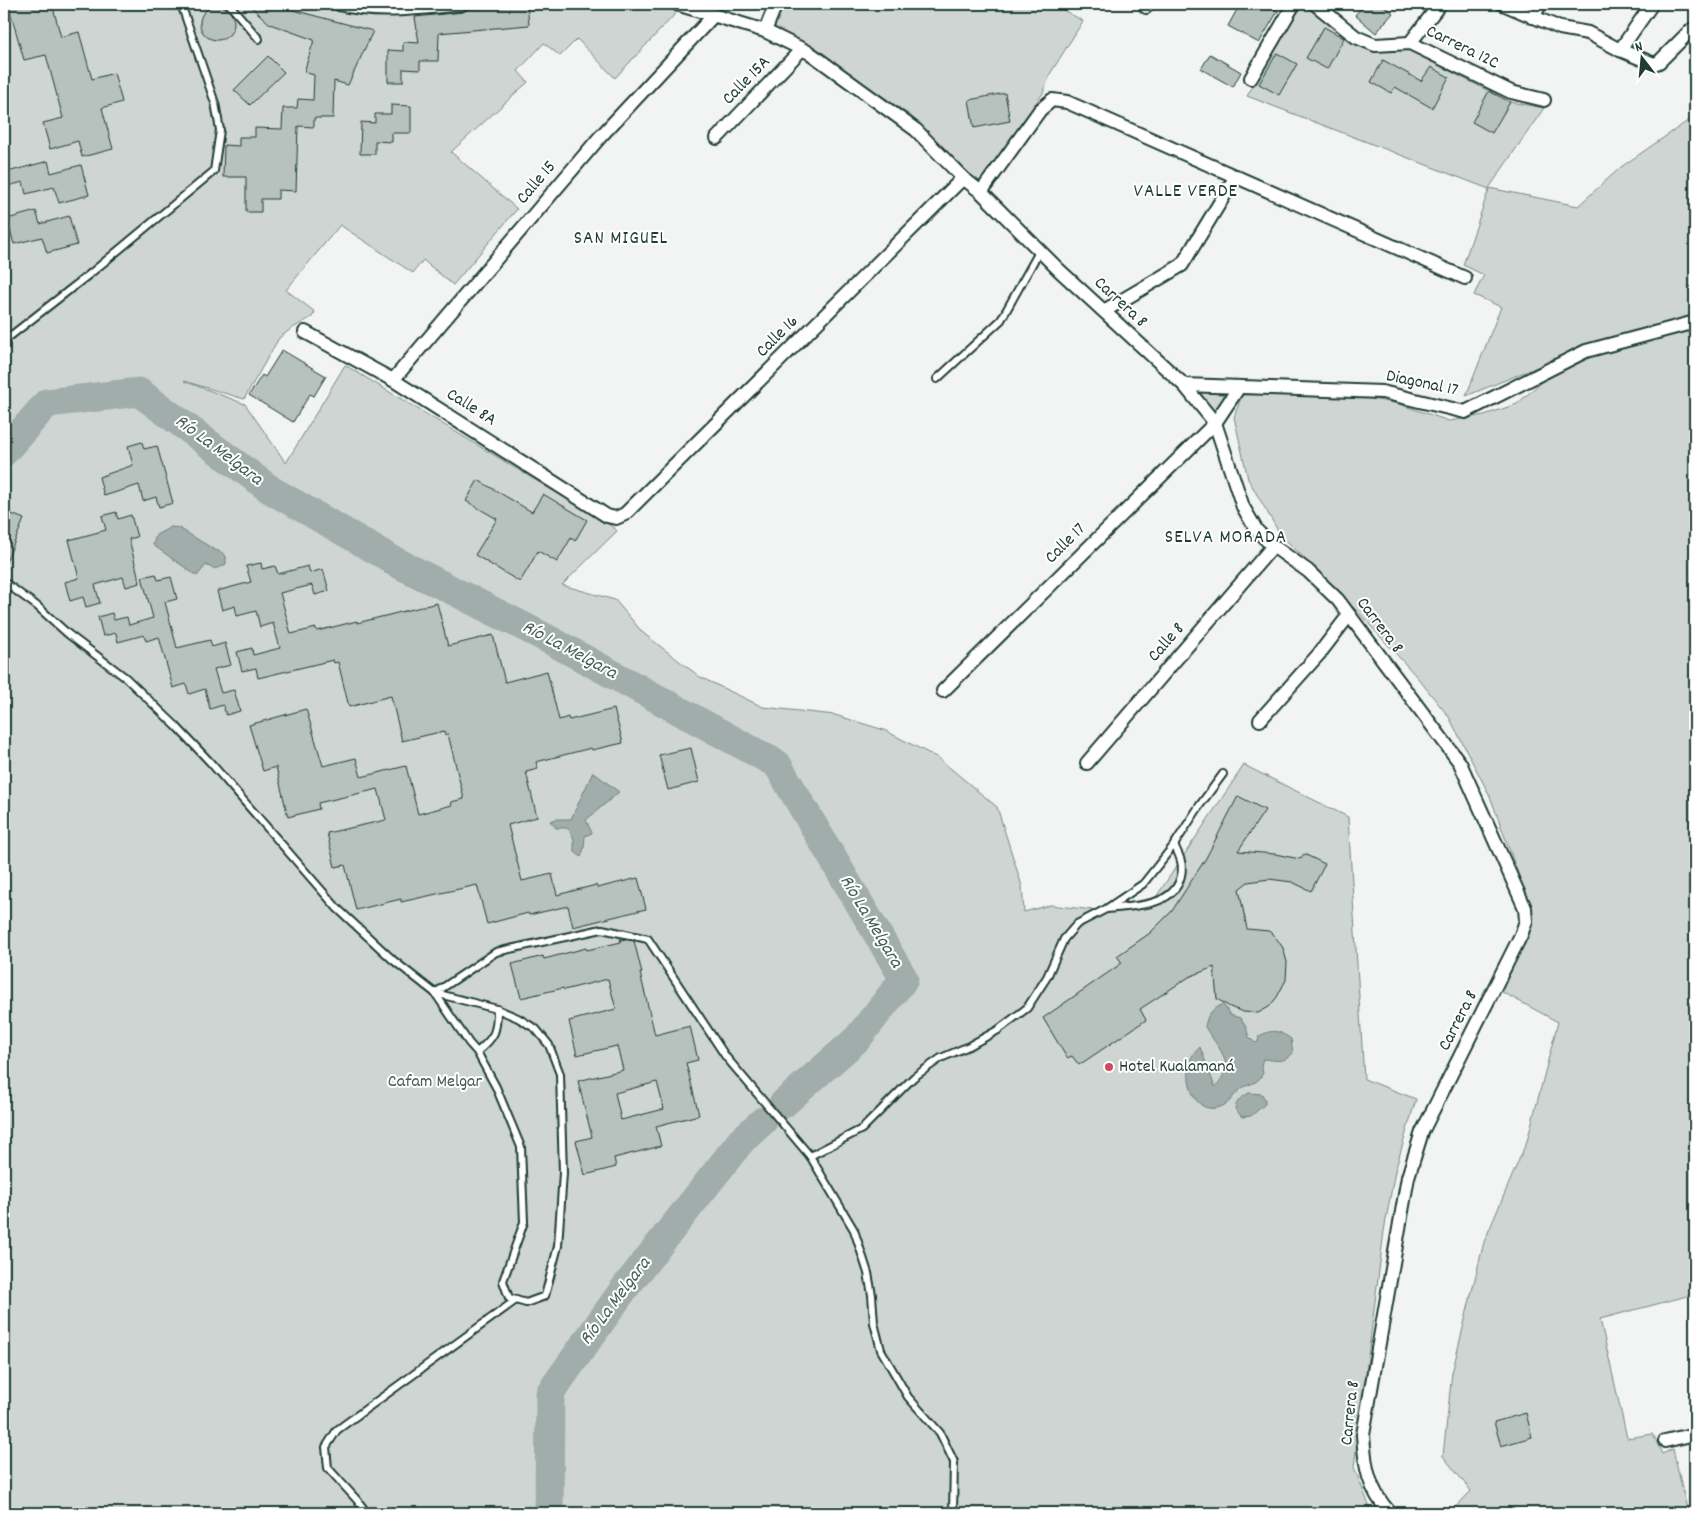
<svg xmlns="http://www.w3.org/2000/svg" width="1699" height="1517" viewBox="0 0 1699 1517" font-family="Dekko,sans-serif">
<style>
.green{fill:#ced5d3;stroke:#768984;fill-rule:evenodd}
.water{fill:#a1adaa;stroke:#6d807b}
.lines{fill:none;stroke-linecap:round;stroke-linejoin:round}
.river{stroke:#a1adaa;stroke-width:29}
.building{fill:#b7c1bd;stroke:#1f3d34;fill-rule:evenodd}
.lane-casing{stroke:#1f3d34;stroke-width:10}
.street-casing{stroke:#1f3d34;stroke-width:16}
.lane{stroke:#fff;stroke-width:6}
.street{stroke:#fff;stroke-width:12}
.poi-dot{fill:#d1495b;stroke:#fff;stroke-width:2}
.labels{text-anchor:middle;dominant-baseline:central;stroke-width:4;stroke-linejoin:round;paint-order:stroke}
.street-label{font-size:18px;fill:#1f3d34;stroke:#fff}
.poi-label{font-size:18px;fill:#1f3d34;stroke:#fff;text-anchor:start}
.park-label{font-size:18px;fill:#425b54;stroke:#fff}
.neighbourhood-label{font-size:19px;letter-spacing:1px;fill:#1f3d34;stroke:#fff}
.water-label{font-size:19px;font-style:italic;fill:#465f57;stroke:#fff}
</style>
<rect width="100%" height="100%" fill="#f2f3f3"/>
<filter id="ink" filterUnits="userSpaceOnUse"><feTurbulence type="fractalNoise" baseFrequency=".02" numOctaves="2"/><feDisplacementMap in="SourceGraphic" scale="10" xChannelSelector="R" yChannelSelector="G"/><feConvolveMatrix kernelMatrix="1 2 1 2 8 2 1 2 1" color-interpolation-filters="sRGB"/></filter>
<g filter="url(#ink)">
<g class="green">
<path d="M4,4H318L347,12L397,13L521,4H657L678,11L615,78L577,39L560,56L544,43L518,71L528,82L451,152L517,209L453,285L423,260L413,273L340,225L286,290L315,312L312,317L291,329L279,338L244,399L184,381L245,404L286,463L345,365L613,527L617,531L562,585L615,600L643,633L700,677L763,707L835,715L884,730L938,758L997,807L1022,886L1024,912L1050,905L1110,912L1156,897L1244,765L1348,817L1364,1079L1416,1099L1395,1171L1384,1231L1354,1467L1372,1513H4ZM384,572L397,575L428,594Z"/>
<polygon points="786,4 1053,4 1083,21 1050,74 1043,93 979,183 911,116 814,49 771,30"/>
<polygon points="1302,5 1331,22 1370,50 1405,48 1510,102 1544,108 1489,188 1578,206 1621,167 1695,116 1695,320 1689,323 1645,328 1583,345 1552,361 1466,396 1501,307 1474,295 1484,275 1463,265 1489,189 1247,96"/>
<polygon points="1695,330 1695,1294 1600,1319 1627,1438 1653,1434 1662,1454 1673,1449 1688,1513 1450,1513 1471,1491 1443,1456 1452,1373 1484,1242 1527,1141 1558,1022 1502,992 1534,918 1490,796 1449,717 1417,677 1358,612 1280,534 1248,479 1234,417 1242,395 1281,394 1355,396 1399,404 1449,421 1484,415 1517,404 1551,373 1622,342"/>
<polygon points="1193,389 1231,391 1214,417"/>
</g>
<g class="water">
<path d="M171,527L179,528L215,550L221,552L226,556V564C218,569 214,570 206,565L197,576L153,545L156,535Z"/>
<path d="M593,772L619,792L586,820L592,833L585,836L584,848L581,857L574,851C574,841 575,835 567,828H556L550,821L557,819H571Z"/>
<path d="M1223,1004L1230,1015L1240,1018L1246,1027L1249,1037L1255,1043L1258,1042L1259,1036C1273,1029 1278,1030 1291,1039L1293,1053C1283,1064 1277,1060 1263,1059L1261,1065L1263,1073C1257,1085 1252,1082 1242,1088C1232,1095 1232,1103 1220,1107C1193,1116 1184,1079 1191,1059C1192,1055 1197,1050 1200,1047L1215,1087C1238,1063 1218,1049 1205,1027C1207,1014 1211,1010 1223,1004Z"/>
<path d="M1249,1093L1262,1094L1265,1100V1104L1251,1116L1242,1117L1235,1109C1236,1101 1242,1097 1249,1093Z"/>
</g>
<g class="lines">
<g class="river">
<polyline points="4,452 47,403 139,392 271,490 393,560 546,638 777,764 904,979 857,1039 783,1104"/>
<polyline points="549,1513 550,1393 624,1289 741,1141 763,1121"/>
</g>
</g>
<g class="building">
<polygon points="8,4 52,4 61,37 79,32 92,79 114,73 122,102 102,108 113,149 82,157 78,141 50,149 43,123 63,118 46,55 24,60"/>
<polygon points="248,4 285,4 293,10 373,31 348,85 334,81 333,118 314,118 314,127 298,126 296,191 278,190 278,199 261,199 261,212 246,212 246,177 223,177 224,145 239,146 239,137 255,137 255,128 282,129 283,108 297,108 298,99 313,100 314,75 304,72 314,40 270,24"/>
<polygon points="527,4 529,25 439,33 438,61 420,61 420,70 403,69 403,82 388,82 388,50 403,51 403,42 419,43 415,17 463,12 468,9"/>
<polygon points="1240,4 1264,4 1278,11 1259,43 1228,26"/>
<polygon points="1365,4 1381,4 1393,13 1376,33 1355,15"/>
<circle cx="217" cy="23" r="17"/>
<polygon points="1324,27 1344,38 1327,69 1306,58"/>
<polygon points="1277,53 1297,64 1279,95 1259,84"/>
<polygon points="1210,54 1241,72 1233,87 1201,69"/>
<polygon points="268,56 284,72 250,105 234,90"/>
<polygon points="1383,60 1421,81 1431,67 1449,77 1432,108 1395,87 1391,93 1371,82"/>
<polygon points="1489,91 1510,102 1492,133 1472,122"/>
<polygon points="1005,93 1010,121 974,128 969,100"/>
<polygon points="391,105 411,106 411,133 392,133 392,142 375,141 375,154 360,154 361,122 375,123 375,114 391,114"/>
<polygon points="48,161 51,173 81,165 89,195 59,203 54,187 26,194 23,182 4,187 4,173"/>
<polygon points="36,211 40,224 69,216 77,245 47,253 42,237 14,244 7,219"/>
<polygon points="282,350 326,376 314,396 310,394 293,422 249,395 262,375 265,377"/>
<polygon points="142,442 144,449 157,446 173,503 159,507 156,497 143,501 139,485 104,496 99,477 133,465 128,446"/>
<polygon points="478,480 532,512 543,494 587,520 575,541 571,538 557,562 538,551 520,582 475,555 497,519 466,501"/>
<polygon points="4,511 24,519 4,567"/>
<polygon points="116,512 118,519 131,515 137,537 129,539 140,583 126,587 123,577 95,585 100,603 86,607 83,597 70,601 65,582 79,578 69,540 106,530 102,516"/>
<polygon points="261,563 262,569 275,566 278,574 308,566 310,573 323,569 329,591 315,595 312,585 280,593 291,634 316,628 317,631 357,621 357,623 437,603 448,646 493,635 505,682 547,671 559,720 568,717 569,720 614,709 623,743 592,750 591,748 536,762 538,769 526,772 537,817 508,825 522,881 552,874 557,895 596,885 597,888 638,878 646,909 573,927 568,906 529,915 528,913 487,924 477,885 401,902 401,899 356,910 345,865 335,867 327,833 386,820 378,789 318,803 319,809 288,817 276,767 263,771 249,725 306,709 323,766 356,758 361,777 406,766 418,814 452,805 451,802 464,799 448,734 445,735 444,731 402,741 391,696 349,707 338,662 334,663 333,660 258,678 256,668 242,671 237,652 252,648 253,655 280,648 273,623 260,627 256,611 237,616 235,606 222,610 217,591 251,582 246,566"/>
<polygon points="156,574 158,580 171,577 177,599 165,602 177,648 210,640 212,647 225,643 231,665 214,669 221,693 234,690 240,711 226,715 223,705 210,709 205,689 189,694 186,684 173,688 159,637 146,641 144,635 118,642 116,633 103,636 98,617 112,613 114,620 127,617 129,625 153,618 142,577"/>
<polygon points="691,748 699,782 668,790 659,755"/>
<polygon points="1238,796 1265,810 1238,851 1275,854 1300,859 1304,854 1325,864 1311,891 1292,882 1269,879 1248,882 1239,889 1247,929 1269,931 1277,939 1283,948 1287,962 1286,980 1277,997 1269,1007 1258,1013 1243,1012 1230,1007 1217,999 1214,967 1189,977 1140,1009 1146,1020 1079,1065 1072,1056 1067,1058 1043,1018 1122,963 1117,956 1150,933 1172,911 1206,858"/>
<path d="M620,939L634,941L642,973H640L655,1035L690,1026L698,1060L686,1063L699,1115L656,1126L661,1146L614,1158L616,1167L585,1175L576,1141L592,1137L578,1081L623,1070L617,1046L577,1055L569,1021L616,1009L608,979L564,990L563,988L521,998L512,964L543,956L544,959L586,948L587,950L621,942ZM657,1082L664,1109L621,1120L615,1093Z"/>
<polygon points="1526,1413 1532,1437 1501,1446 1494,1422"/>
</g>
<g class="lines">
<g class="lane-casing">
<g id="lane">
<polyline points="229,4 259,39"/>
<polyline points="4,341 91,273 214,171 220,130 215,103 181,4"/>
<polyline points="937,379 1001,320 1040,250"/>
<path d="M4,582L37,606L68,634L126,678L176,726L210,762L337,908L393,960L435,993L469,1043L477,1052L496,1087L521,1147L524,1222L503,1281L509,1298L526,1303L545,1296L558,1246L563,1173L560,1074L549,1045L536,1029L518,1018L497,1009C497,1032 495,1037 477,1052"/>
<path d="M1107,909C1131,906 1169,907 1179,882C1185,867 1181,858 1174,845"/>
<polyline points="435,993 496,952 602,929 648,939 726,1057 810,1156 854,1230 868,1273 872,1295 874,1323 881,1350 908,1397 940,1433 954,1462 953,1513"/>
<polyline points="435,993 497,1009"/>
<polyline points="810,1156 862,1129 914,1077 941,1058 969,1046 998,1030 1027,1008 1047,977 1064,939 1077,924 1106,909 1143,884 1174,845 1200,805 1223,774"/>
<polyline points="367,1513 357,1500 328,1468 326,1447 337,1430 516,1300"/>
</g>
</g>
<g class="street-casing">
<g id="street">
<path d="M339,4C377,14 422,8 462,4"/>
<path d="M677,4L765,31L810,53L916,130L963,178L981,192L1059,270L1184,385L1215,423L1243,507L1257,531L1273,546L1308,571L1338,600L1460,763L1525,908L1526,921L1521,935L1422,1132L1408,1177L1363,1435C1365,1467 1368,1489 1390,1513"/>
<polyline points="1315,4 1356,37 1375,45 1410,43 1511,92 1544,100"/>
<polyline points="1503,4 1560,28 1588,33 1620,50 1654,64 1659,62 1690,31 1695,28"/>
<polyline points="1146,7 1147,4"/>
<polyline points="1532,17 1541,4"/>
<polyline points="765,31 776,4"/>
<polyline points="1410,43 1440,4"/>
<polyline points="1620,50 1652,4"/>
<polyline points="1251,78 1294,4"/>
<polyline points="717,138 802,49"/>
<polyline points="981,192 1040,110 1052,100 1067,102 1465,278"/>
<polyline points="1104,311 1182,265 1236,176"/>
<polyline points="305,332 393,380 607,516 616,518 625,514 963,178"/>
<polyline points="393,380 600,137 714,15"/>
<polyline points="1184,385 1382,392 1465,412 1586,351 1695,322"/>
<polyline points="943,691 1215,423 1239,387"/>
<polyline points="1260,720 1319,654 1349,615"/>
<polyline points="1087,763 1273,546"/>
<polyline points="1665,1441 1695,1434"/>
</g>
</g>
<use href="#lane" class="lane"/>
<use href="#street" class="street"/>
</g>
</g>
<circle class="poi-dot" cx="1109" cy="1067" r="5"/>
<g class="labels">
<g class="street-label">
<text transform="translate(1462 48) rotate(26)">Carrera 12C</text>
<text transform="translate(747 81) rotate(-46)">Calle 15A</text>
<text transform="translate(537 183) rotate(-50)">Calle 15</text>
<text transform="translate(1120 303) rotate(43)">Carrera 8</text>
<text transform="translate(778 337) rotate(-45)">Calle 16</text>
<text transform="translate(1422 384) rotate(12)">Diagonal 17</text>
<text transform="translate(471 408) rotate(32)">Calle 8A</text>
<text transform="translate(1066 544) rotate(-45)">Calle 17</text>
<text transform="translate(1379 626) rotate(53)">Carrera 8</text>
<text transform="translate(1167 643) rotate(-49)">Calle 8</text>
<text transform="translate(1459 1021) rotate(-63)">Carrera 8</text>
<text transform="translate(1351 1413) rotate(-84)">Carrera 8</text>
</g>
<g class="poi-label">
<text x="1119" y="1067">Hotel Kualamaná</text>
</g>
<g class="park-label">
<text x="435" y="1082">Cafam Melgar</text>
</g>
<g class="neighbourhood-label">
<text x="1186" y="192">VALLE VERDE</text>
<text x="621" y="239">SAN MIGUEL</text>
<text x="1226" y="538">SELVA MORADA</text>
</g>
<g class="water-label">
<text transform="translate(218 451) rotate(37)">Río La Melgara</text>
<text transform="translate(569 651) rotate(28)">Río La Melgara</text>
<text transform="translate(870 922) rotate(59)">Río La Melgara</text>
<text transform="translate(616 1302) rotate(-53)">Río La Melgara</text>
</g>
</g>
<rect width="1699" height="1517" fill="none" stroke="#fff" stroke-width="20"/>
<rect x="10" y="10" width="1679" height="1497" fill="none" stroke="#1f3d34" stroke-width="2" filter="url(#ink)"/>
<g transform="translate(1642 58) rotate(344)" stroke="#ffffff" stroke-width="4" paint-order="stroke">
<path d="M0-4L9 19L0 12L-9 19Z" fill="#1f3d34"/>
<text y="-8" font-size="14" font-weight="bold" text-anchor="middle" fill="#1f3d34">N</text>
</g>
</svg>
